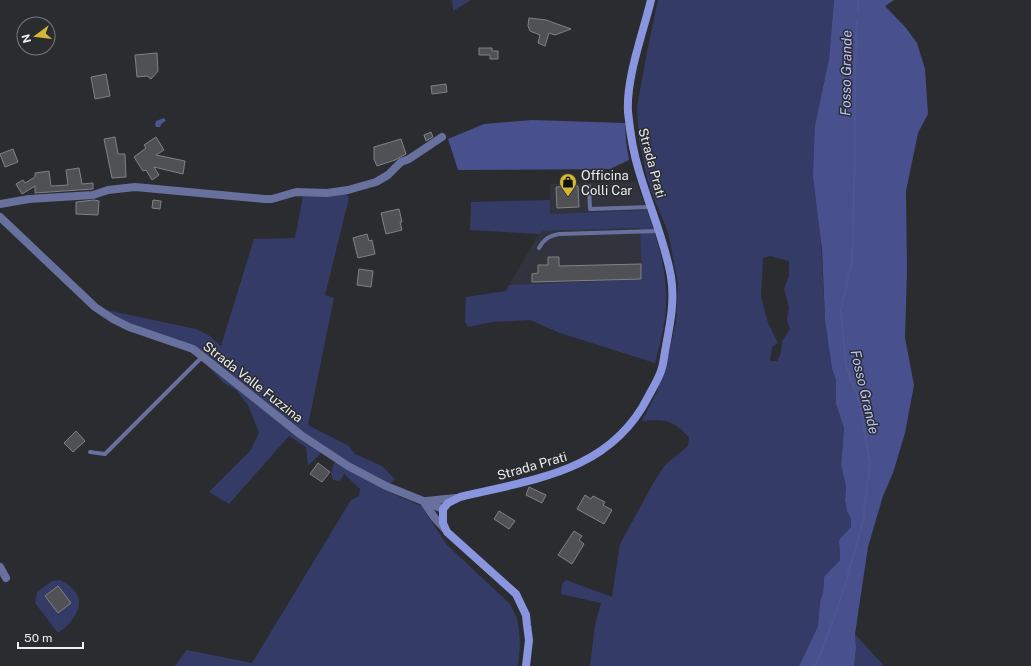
<svg xmlns="http://www.w3.org/2000/svg" width="1031" height="666" viewBox="0 0 1031 666" font-family="'Public Sans',sans-serif">
<style>
.built{fill:#32343d}
.green{fill:#353b67;fill-rule:evenodd}
.forest{fill:#48508e}
.water{fill:#4d5593}
.lines{fill:none;stroke-linecap:round;stroke-linejoin:round}
.stream{stroke:#4d5593;stroke-width:2.5}
.building{fill:#505155;stroke:#818286}
.lane{stroke:#68709e;stroke-width:4}
.street{stroke:#68709e;stroke-width:8}
.secondary{stroke:#8995df;stroke-width:8}
.labels{text-anchor:middle;dominant-baseline:central;stroke-width:3;stroke-linejoin:round;paint-order:stroke}
.street-label{font-size:13px;fill:#eeeff1;stroke:#2b2c30}
.poi-label{font-size:13px;fill:#eeeff1;stroke:#2b2c30;text-anchor:start}
.water-label{font-size:14px;font-style:italic;fill:#b9c4fb;stroke:#2b2c30}
</style>
<rect width="100%" height="100%" fill="#2b2c30"/>
<g class="built">
<polygon points="636,182 647,210 550,214 550,184"/>
<polygon points="640,228 642,279 509,285 540,232 543,231"/>
</g>
<g class="green">
<polygon points="452,0 471,0 453,11"/>
<path d="M658,0H834L829,59L815,125L825,320L832,369L836,380V404L844,428L841,465L846,487L845,500L847,511L851,519V527L839,540L840,560L824,577L823,593L820,602L818,626L800,664L798,666H590L595,625L601,603L561,594L562,584L566,580L612,597L620,544L655,480L665,465L688,446L689,437C672,419 665,419 642,421L657,392L669,352L676,322L678,284L668,232L651,191L645,169L644,161L639,141L637,107L647,52ZM770,256L789,261V276L784,289L789,307L787,320L790,329L782,341L781,353L777,361H770L772,347L778,343L768,323L761,296L763,258Z"/>
<polygon points="346,194 349,198 325,295 334,298 308,425 349,446 355,454 382,466 395,479 384,490 424,507 426,513 447,545 510,604 517,618 519,630 520,645 518,666 175,666 187,650 252,663 351,500 359,496 360,489 344,474 340,481 333,480 331,473 335,461 323,451 308,466 306,447 289,436 229,504 209,492 250,451 259,433 248,405 236,390 224,383 198,356 186,349 122,328 106,310 196,329 210,336 221,346 254,239 295,238 303,196"/>
<path d="M550,200V214L647,210C659,244 670,281 665,318C663,333 659,348 655,363L560,333L530,320L492,322L468,327L465,321L466,297L506,291L509,285L642,279L640,228L543,231L539,234L470,230L471,202Z"/>
<path d="M60,580C78,589 86,602 72,620C69,625 63,629 58,633L35,603L37,592L52,581Z"/>
<polygon points="855,634 884,666 854,666 856,648"/>
</g>
<g class="forest">
<polygon points="834,0 894,0 885,6 906,28 917,43 925,69 928,114 918,133 906,191 907,271 905,338 914,385 905,433 893,473 883,496 868,547 855,634 856,648 854,666 798,666 800,664 818,626 820,602 823,593 824,577 840,560 839,540 851,527 851,519 847,511 845,500 846,487 841,465 844,428 836,404 836,380 832,369 825,320 822,249 813,176 815,125 829,59"/>
<polygon points="532,120 625,123 626,142 629,160 610,169 458,170 448,139 484,124"/>
</g>
<polygon class="water" points="164,118 166,121 162,123 160,127 156,127 155,125 156,121"/>
<g class="lines">
<g class="stream">
<polyline points="858,12 858,0"/>
<polyline points="815,666 824,646 845,586 863,521 870,463 860,403 846,366 841,310 852,261 855,151 855,67 857,20"/>
</g>
</g>
<g class="building">
<polygon points="529,18 546,20 571,29 555,35 549,33 545,46 538,43 540,35 530,31 528,26"/>
<polygon points="479,48 492,48 492,51 498,51 498,59 490,59 490,55 479,55"/>
<polygon points="157,53 158,71 151,79 147,76 137,77 135,55"/>
<polygon points="106,74 110,96 95,99 91,77"/>
<polygon points="446,84 447,92 432,94 431,86"/>
<polygon points="431,132 433,137 426,141 424,135"/>
<polygon points="115,137 118,154 125,154 126,177 112,178 104,139"/>
<polygon points="156,137 164,150 156,155 185,161 183,174 154,167 159,175 152,180 146,170 143,171 134,157 146,148 144,145"/>
<polygon points="401,139 406,154 395,160 377,166 374,159 374,147"/>
<polygon points="13,149 18,162 5,167 0,154"/>
<polygon points="79,168 82,184 93,183 93,189 35,193 35,186 22,194 16,184 23,180 25,183 35,177 35,173 49,171 51,186 68,185 66,170"/>
<polygon points="578,186 579,207 557,208 556,187"/>
<polygon points="94,200 99,201 98,215 76,214 76,202"/>
<polygon points="153,200 161,201 160,209 152,208"/>
<polygon points="399,209 402,222 400,222 402,230 386,234 381,213"/>
<polygon points="367,234 369,241 372,240 375,254 358,258 353,238"/>
<polygon points="548,257 559,257 559,266 641,264 641,279 532,282 532,274 538,273 538,265 548,265"/>
<polygon points="359,269 373,271 371,287 357,285"/>
<polygon points="76,431 85,441 73,452 64,443"/>
<polygon points="318,463 330,472 322,482 310,474"/>
<polygon points="529,487 546,495 542,503 526,495"/>
<polygon points="585,495 591,499 593,496 605,502 603,505 612,510 604,524 577,509"/>
<polygon points="499,511 515,521 509,529 494,519"/>
<polygon points="574,531 582,536 579,540 584,544 572,564 558,555"/>
<polygon points="58,586 71,603 58,613 45,596"/>
</g>
<g class="lines">
<g class="lane">
<polyline points="589,186 590,209 650,207"/>
<path d="M539,248C544,239 549,236 559,234L658,231"/>
<polyline points="90,452 105,454 202,357"/>
</g>
<g class="street">
<polyline points="0,204 29,199 93,195 108,190 135,187 264,199 272,199 296,192 327,193 348,190 376,182 388,175 401,162 409,159 442,137"/>
<polyline points="0,217 95,307 113,319 129,327 193,349 301,435 348,466 386,486 443,509"/>
<polyline points="426,501 456,498"/>
<polyline points="424,502 434,517 444,528"/>
<polyline points="0,567 6,578"/>
</g>
<path class="secondary" d="M526,666L529,640L527,625L526,615L516,594L447,532L443,523V509L448,503L460,497C534,479 610,472 648,397C652,389 658,380 661,371C664,363 664,355 666,346C670,324 675,300 671,277C665,241 649,206 639,171C633,152 630,132 628,112C626,78 643,33 651,0"/>
</g>
<defs>
<g id="shop-pin" transform="scale(0.9)"><path d="M0 17L-7.5 6A9.5 9.5 0 1 1 7.5 6Z" fill="#d3b635" stroke="#2b2c30"/><path d="M-5-2.5h2.3a2.7 3.5 0 0 1 5.4 0H5L5.5 6h-11ZM-1.5-2.5h3a1.5 2.3 0 0 0-3 0Z" fill="#111"/></g>
</defs>
<g fill-rule="evenodd">
<use href="#shop-pin" x="568" y="182"/>
</g>
<g class="labels">
<g class="street-label">
<text transform="translate(652 163) rotate(75)">Strada Prati</text>
<text transform="translate(253 382) rotate(38)">Strada Valle Fuzzina</text>
<text transform="translate(532 466) rotate(-16)">Strada Prati</text>
</g>
<g class="poi-label">
<text x="581" y="175">Officina<tspan x="581" dy="15">Colli Car</tspan></text>
</g>
<g class="water-label">
<text transform="translate(846 73) rotate(-89)">Fosso Grande</text>
<text transform="translate(865 392) rotate(77)">Fosso Grande</text>
</g>
</g>
<g transform="translate(36 36) rotate(255)"><circle r="19" fill="#2b2c30" stroke="#797a7d"/>
<path d="M0-3L7 15L0 10L-7 15Z" fill="#d3b635"/>
<text y="-6" font-size="11" font-weight="bold" text-anchor="middle" fill="#eeeff1">N</text>
</g>
<path d="M18 642v6h65v-6" fill="none" stroke="#eeeff1" stroke-width="2"/>
<text x="24" y="642" font-size="12" fill="#eeeff1" stroke="#2b2c30" stroke-width="3" paint-order="stroke">50 m</text>
</svg>
